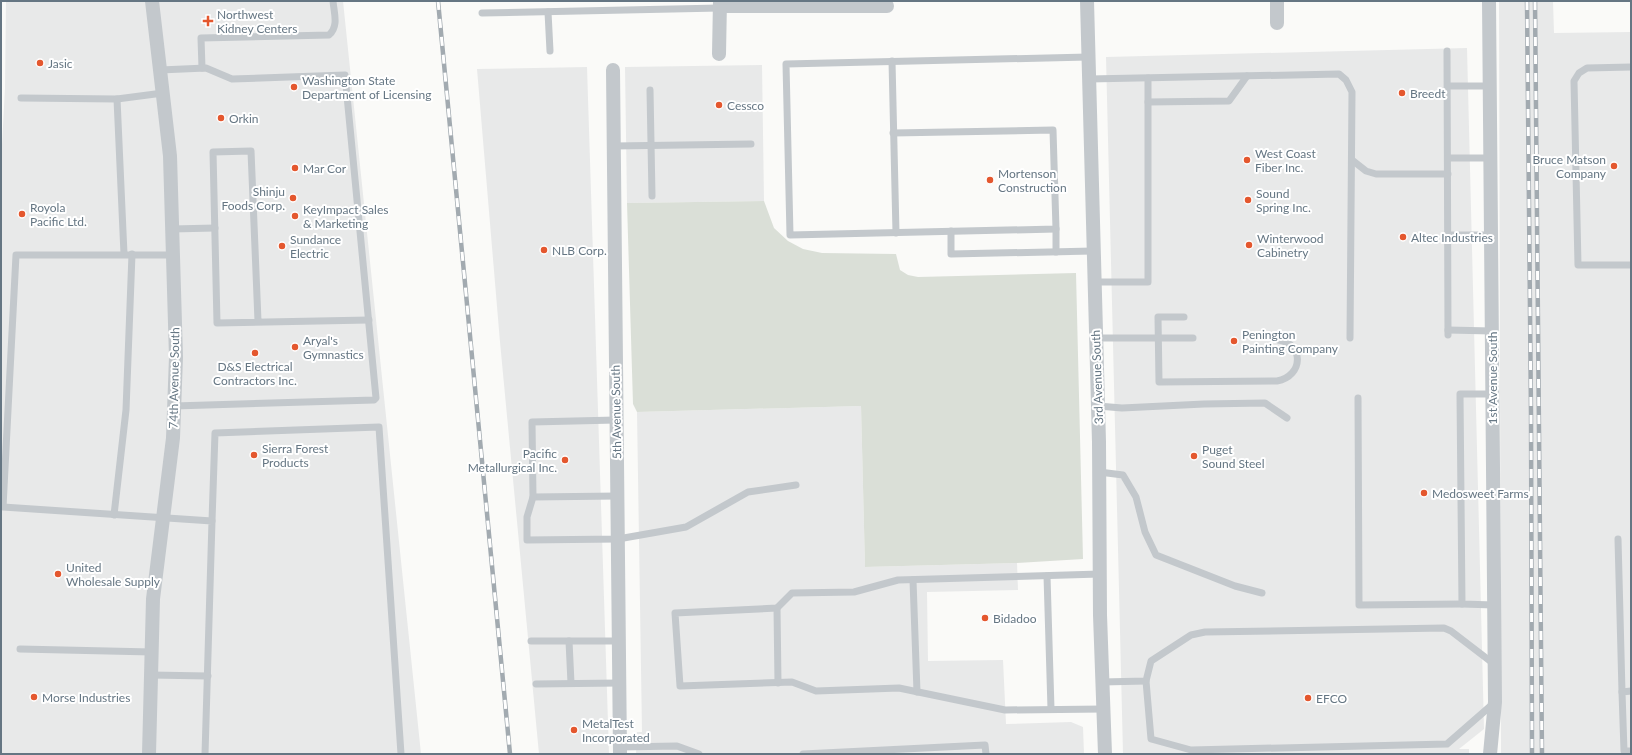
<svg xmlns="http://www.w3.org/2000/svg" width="1632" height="755" viewBox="0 0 1632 755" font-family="Lato,sans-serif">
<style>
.built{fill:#e8e9e9}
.green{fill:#dadfd7}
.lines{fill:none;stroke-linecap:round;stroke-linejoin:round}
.lane{stroke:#c3c8cc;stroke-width:7}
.street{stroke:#c3c8cc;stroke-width:14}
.rail-casing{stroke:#a2aab0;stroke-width:4.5}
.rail{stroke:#fff;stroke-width:3;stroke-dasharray:9;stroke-linecap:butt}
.poi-dot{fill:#e4572e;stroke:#fff;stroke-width:1.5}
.labels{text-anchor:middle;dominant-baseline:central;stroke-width:4;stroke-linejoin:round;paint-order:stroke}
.poi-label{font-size:12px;fill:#657683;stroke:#fff;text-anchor:start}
.street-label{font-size:12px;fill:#657683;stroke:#fff}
</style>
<rect width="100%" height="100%" fill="#fafaf8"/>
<g class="built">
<polygon points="6,1 343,1 421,754 1,754 1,164 5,88"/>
<polygon points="1499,1 1553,1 1554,33 1631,32 1631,754 1501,754"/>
<polygon points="1467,48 1484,729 1459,749 1469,749 1469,754 1123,754 1106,57"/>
<polygon points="762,65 764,201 627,203 625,67"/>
<polygon points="587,67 609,754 539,754 500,342 477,69"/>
<polygon points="861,406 865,567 1017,563 1018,590 927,592 928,661 1003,660 1006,724 1071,722 1083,727 1084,754 636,754 637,732 642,732 637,412"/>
</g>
<polygon class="green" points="764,201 774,228 788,241 803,249 822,253 896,254 900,270 908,275 918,277 1076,273 1083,559 1017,563 865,567 861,406 637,412 633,404 627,203"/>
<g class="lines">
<g class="lane">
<polyline points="548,12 550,51"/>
<polyline points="482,13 720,8"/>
<polyline points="1447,51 1448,335"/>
<polyline points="892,61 896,233"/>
<polyline points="1631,67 1587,68 1579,73 1574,81 1578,265 1631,265"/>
<path d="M202,68L201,38L329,35C339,26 334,13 333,1"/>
<polyline points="160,70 206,68 232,79 345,75 376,398 374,400 174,406"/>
<polyline points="1089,79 1339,74 1346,80 1352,92 1350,338"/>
<polyline points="1448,86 1489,86"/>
<polyline points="650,90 652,196"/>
<polyline points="21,98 117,99 163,93"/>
<polyline points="117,99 124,254"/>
<polyline points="1148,102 1229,101 1247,76"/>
<polyline points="893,133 1053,130 1056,229 790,235 786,64 1088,57"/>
<polyline points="614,146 751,144"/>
<polyline points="1448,158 1490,158"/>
<polyline points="1352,160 1366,171 1376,174 1448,174"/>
<polyline points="172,229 215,228"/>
<polyline points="1056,229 1056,252"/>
<polyline points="951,231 951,254 1093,251"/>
<polyline points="1448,235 1491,235"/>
<polyline points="173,255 16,255 3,507 212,521 205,754"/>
<polyline points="1094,282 1148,282 1148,78"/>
<path d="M1184,317H1158L1159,382L1277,381C1304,376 1304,343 1278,340"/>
<polyline points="258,321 251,151 213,152 217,323 369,320"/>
<polyline points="1448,330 1492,331"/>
<polyline points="1096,338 1193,338"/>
<polyline points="1492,394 1460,394 1462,604 1494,605"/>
<polyline points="1358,398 1359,605 1462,604"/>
<polyline points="1098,406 1122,408 1204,404 1265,403 1287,418"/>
<polyline points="1099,472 1123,475 1136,497 1145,532 1156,555 1235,586 1262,593"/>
<polyline points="617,496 533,497 527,517 527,540 618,539 686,527 748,492 796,485"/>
<polyline points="533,497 532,422 616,420"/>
<polyline points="114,515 126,410 132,254"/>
<polyline points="212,521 215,433 379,427 401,754"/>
<polyline points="1618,539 1622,692"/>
<polyline points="1100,574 898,580 854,592 792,593 777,608 675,613 680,686 792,682 816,691 899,688 1005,710 1103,709"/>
<polyline points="1047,576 1051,709"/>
<polyline points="913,580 917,692"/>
<polyline points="777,608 778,683"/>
<polyline points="531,641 619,641"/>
<polyline points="569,641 571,683"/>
<polyline points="20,649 152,652"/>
<polyline points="151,675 208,676"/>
<polyline points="1146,681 1151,739 1191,750 1447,744 1494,703"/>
<polyline points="1102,682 1146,681 1151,661 1191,635 1205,632 1444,628 1451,631 1494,664"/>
<polyline points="536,684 619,683"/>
<polyline points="1631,691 1622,692 1624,751 1631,751"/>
<polyline points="620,747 677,746 699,754"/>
<polyline points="803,754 985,745 986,754"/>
</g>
<g class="street">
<polyline points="1087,1 1099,442 1100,615 1105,754"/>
<polyline points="1277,1 1277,23"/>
<polyline points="1489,1 1495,702 1490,754"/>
<polyline points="720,6 887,6"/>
<polyline points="719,54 720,1"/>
<polyline points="613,70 620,754"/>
<polyline points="149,754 153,599 173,438 176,357 170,156 152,1"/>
</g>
<g class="rail-casing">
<g id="rail">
<polyline points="438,1 510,754"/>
<polyline points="1527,1 1531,414 1532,754"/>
<polyline points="1535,1 1542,754"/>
</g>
</g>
<use href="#rail" class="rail"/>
</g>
<g class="poi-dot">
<path d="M206 15h4v4h4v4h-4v4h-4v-4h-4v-4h4z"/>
<circle cx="40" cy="63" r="4"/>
<circle cx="294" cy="87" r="4"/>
<circle cx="1402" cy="93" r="4"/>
<circle cx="719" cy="105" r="4"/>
<circle cx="221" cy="118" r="4"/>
<circle cx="1247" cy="160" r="4"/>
<circle cx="1614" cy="166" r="4"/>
<circle cx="295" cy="168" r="4"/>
<circle cx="990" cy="180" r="4"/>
<circle cx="293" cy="198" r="4"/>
<circle cx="1248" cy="200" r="4"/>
<circle cx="22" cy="214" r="4"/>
<circle cx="295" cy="216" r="4"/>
<circle cx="1403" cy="237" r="4"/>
<circle cx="1249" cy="245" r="4"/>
<circle cx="282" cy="246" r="4"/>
<circle cx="544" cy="250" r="4"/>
<circle cx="1234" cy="341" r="4"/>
<circle cx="295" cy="347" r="4"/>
<circle cx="255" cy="353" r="4"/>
<circle cx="254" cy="455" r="4"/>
<circle cx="1194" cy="456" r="4"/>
<circle cx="565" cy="460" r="4"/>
<circle cx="1424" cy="493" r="4"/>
<circle cx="58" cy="574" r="4"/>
<circle cx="985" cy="618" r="4"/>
<circle cx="34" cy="697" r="4"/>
<circle cx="1308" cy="698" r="4"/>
<circle cx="574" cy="730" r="4"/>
</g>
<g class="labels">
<g class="poi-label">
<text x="217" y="14">Northwest<tspan x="217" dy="14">Kidney Centers</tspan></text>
<text x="48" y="63">Jasic</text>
<text x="302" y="80">Washington State<tspan x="302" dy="14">Department of Licensing</tspan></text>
<text x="1410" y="93">Breedt</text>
<text x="727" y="105">Cessco</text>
<text x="229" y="118">Orkin</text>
<text x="1255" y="153">West Coast<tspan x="1255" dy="14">Fiber Inc.</tspan></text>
<text x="1606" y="159" text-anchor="end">Bruce Matson<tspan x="1606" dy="14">Company</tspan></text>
<text x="303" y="168">Mar Cor</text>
<text x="998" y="173">Mortenson<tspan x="998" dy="14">Construction</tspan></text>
<text x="285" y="191" text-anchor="end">Shinju<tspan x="285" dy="14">Foods Corp.</tspan></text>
<text x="1256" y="193">Sound<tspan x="1256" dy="14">Spring Inc.</tspan></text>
<text x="30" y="207">Royola<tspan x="30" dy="14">Pacific Ltd.</tspan></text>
<text x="303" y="209">KeyImpact Sales<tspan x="303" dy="14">&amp; Marketing</tspan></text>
<text x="1411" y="237">Altec Industries</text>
<text x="1257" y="238">Winterwood<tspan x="1257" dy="14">Cabinetry</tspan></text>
<text x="290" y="239">Sundance<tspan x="290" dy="14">Electric</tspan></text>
<text x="552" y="250">NLB Corp.</text>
<text x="1242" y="334">Penington<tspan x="1242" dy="14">Painting Company</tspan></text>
<text x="303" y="340">Aryal's<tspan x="303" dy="14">Gymnastics</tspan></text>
<text x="255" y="366" text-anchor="middle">D&amp;S Electrical<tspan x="255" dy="14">Contractors Inc.</tspan></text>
<text x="262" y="448">Sierra Forest<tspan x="262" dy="14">Products</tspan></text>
<text x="1202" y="449">Puget<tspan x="1202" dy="14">Sound Steel</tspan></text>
<text x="557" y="453" text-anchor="end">Pacific<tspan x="557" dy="14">Metallurgical Inc.</tspan></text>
<text x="1432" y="493">Medosweet Farms</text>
<text x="66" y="567">United<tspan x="66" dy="14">Wholesale Supply</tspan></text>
<text x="993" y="618">Bidadoo</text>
<text x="42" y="697">Morse Industries</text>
<text x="1316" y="698">EFCO</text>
<text x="582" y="723">MetalTest<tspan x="582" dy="14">Incorporated</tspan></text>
</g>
<g class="street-label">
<text transform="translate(1097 377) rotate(-92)">3rd Avenue South</text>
<text transform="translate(174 378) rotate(-89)">74th Avenue South</text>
<text transform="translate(1492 378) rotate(-90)">1st Avenue South</text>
<text transform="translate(616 412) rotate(-91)">5th Avenue South</text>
</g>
</g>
<rect width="1632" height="755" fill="none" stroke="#657683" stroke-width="4"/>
</svg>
